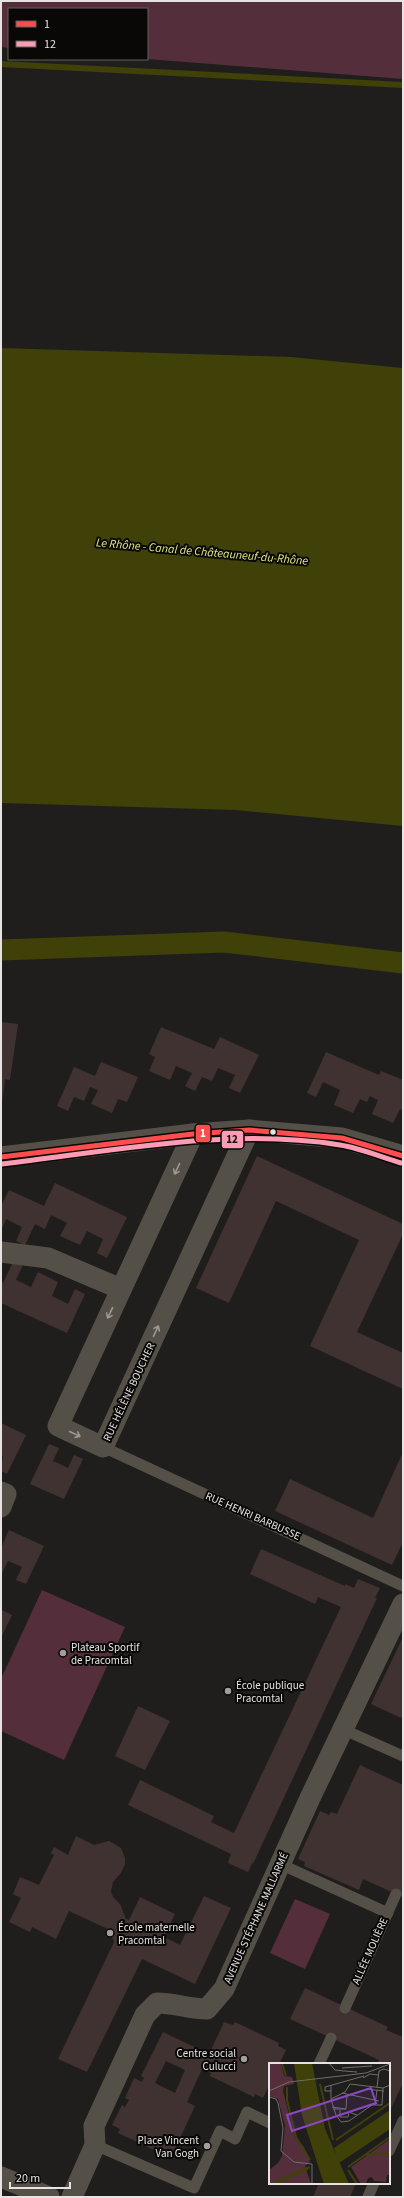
<svg xmlns="http://www.w3.org/2000/svg" width="404" height="2198" viewBox="0 0 404 2198" font-family="'Source Sans 3',sans-serif">
<style>
.green{fill:#552e3c}
.water{fill:#3f4109}
.lines{fill:none;stroke-linecap:round;stroke-linejoin:round}
.stream{stroke:#3f4109;stroke-width:6}
.canal{stroke:#3f4109;stroke-width:21}
.building{fill:#403230;fill-rule:evenodd}
.lane{stroke:#545047;stroke-width:11}
.street{stroke:#545047;stroke-width:21}
.bus-1-casing{stroke:#090807;stroke-width:8}
.bus-2-casing{stroke:#090807;stroke-width:8}
.bus-1{stroke:#ff4d4d;stroke-width:5}
.bus-2{stroke:#fb9bb4;stroke-width:5}
.oneway{stroke:#9d9a94}
.bus-dot{fill:#e6e3e2;stroke:#090807;stroke-width:1.5}
.poi-dot{fill:#a19e9d;stroke:#090807;stroke-width:1.5}
.labels{text-anchor:middle;dominant-baseline:central;stroke-width:4;stroke-linejoin:round;paint-order:stroke}
.street-label{font-size:11px;fill:#e6e3e2;stroke:#090807}
.poi-label{font-size:11px;fill:#e6e3e2;stroke:#090807;text-anchor:start}
.water-label{font-size:12px;font-style:italic;fill:#e1ea82;stroke:#090807}
.inset-river{fill:none;stroke:#3f4109;stroke-width:2}
.inset-road{fill:none;stroke:#6f6d6b;stroke-width:1}
.view{fill:#8b47c4;fill-opacity:0.15;stroke:#8b47c4;stroke-width:2}
.inset-edge{fill:none;stroke:#e6e3e2;stroke-width:2}
.line-badge{stroke:#090807;stroke-width:1.5}
.badge-label{font-size:11px;text-anchor:middle;font-weight:bold;fill:#fff}
.pale-badge-label{font-size:11px;text-anchor:middle;font-weight:bold;fill:#111}
</style>
<rect width="100%" height="100%" fill="#201e1c"/>
<g class="green">
<polygon points="1,1 403,1 403,79 147,59 147,9 9,9 9,48 1,47"/>
<polygon points="42,1590 125,1627 64,1760 1,1731 1,1679"/>
<polygon points="295,1899 330,1914 305,1969 270,1953"/>
</g>
<polygon class="water" points="1,348 291,357 403,368 403,826 236,810 1,803"/>
<g class="lines">
<polyline class="stream" points="1,64 403,85"/>
<polyline class="canal" points="1,950 224,942 403,963"/>
</g>
<g class="building">
<polygon points="1,1022 18,1024 10,1080 5,1079 2,1103"/>
<polygon points="161,1027 214,1049 220,1037 259,1055 240,1093 229,1088 235,1075 218,1068 212,1081 202,1077 195,1091 185,1086 192,1073 176,1066 170,1080 149,1071 155,1057 149,1054"/>
<polygon points="326,1052 379,1075 381,1071 403,1080 403,1110 400,1109 393,1123 372,1114 378,1100 370,1096 367,1102 360,1099 353,1113 334,1105 340,1090 323,1082 316,1097 307,1093"/>
<polygon points="101,1062 138,1077 127,1102 118,1099 112,1113 91,1104 98,1090 90,1087 84,1101 74,1097 68,1111 57,1106 74,1067 95,1076"/>
<polygon points="257,1156 403,1224 403,1234 357,1332 403,1353 403,1389 310,1346 359,1240 276,1201 229,1303 196,1288"/>
<polygon points="55,1183 127,1217 107,1258 97,1253 103,1239 87,1231 80,1245 60,1236 67,1223 51,1215 45,1229 35,1224 25,1245 16,1241 22,1227 6,1219 1,1231 1,1206 9,1190 44,1206"/>
<polygon points="14,1260 23,1265 16,1280 31,1287 38,1272 58,1282 52,1296 68,1304 75,1289 85,1294 67,1333 1,1303 1,1282 3,1283"/>
<polygon points="1,1423 26,1435 7,1474 1,1471 3,1456 1,1455"/>
<polygon points="49,1444 59,1448 53,1461 60,1464 68,1468 74,1455 83,1459 64,1499 30,1484"/>
<polygon points="403,1452 403,1542 392,1565 275,1511 290,1479 373,1518"/>
<polygon points="9,1530 44,1546 26,1584 16,1580 22,1567 8,1561 1,1575 1,1548"/>
<polygon points="261,1549 345,1586 345,1584 354,1588 358,1579 380,1588 375,1598 377,1598 253,1864 252,1863 248,1872 228,1863 231,1854 128,1805 140,1780 214,1816 211,1822 234,1833 341,1607 318,1597 315,1604 250,1574"/>
<polygon points="2,1610 12,1615 1,1638 1,1613"/>
<polygon points="403,1637 403,1715 401,1718 371,1704"/>
<polygon points="138,1706 170,1721 145,1770 115,1756"/>
<polygon points="360,1765 403,1785 403,1897 363,1879 359,1890 304,1866 305,1862 298,1859 320,1811 329,1815 331,1812 337,1814"/>
<polygon points="76,1836 94,1845 109,1841 121,1848 125,1858 125,1864 121,1873 113,1882 111,1891 113,1897 120,1904 126,1919 129,1920 140,1897 175,1914 164,1937 180,1945 204,1896 231,1908 195,1984 142,1959 87,2072 58,2059 114,1942 110,1930 69,1911 56,1939 32,1927 30,1932 9,1922 21,1898 13,1894 20,1877 39,1885 54,1855 51,1853 54,1847 68,1855"/>
<polygon points="305,1988 388,2027 386,2030 403,2037 403,2083 389,2113 389,2064 378,2064 379,2060 290,2019"/>
<path d="M224,2022L233,2025L235,2022L279,2043L278,2046L286,2050L279,2064H270V2083L263,2098L255,2094L254,2097L210,2076L211,2073L202,2069L187,2102L195,2106L173,2153L166,2149L163,2154L118,2133L120,2129L112,2125L122,2105L125,2107L129,2100L125,2098L134,2078L142,2082L144,2078L141,2076L163,2032L209,2054ZM166,2061L185,2070L175,2093L155,2083Z"/>
<polygon points="319,2183 356,2183 350,2197 313,2197"/>
</g>
<g class="lines">
<g class="lane">
<polyline points="103,1447 403,1586"/>
<polyline points="342,1729 403,1756"/>
<polyline points="280,1864 388,1913"/>
<polyline points="345,2008 396,1894"/>
<polyline points="319,2064 331,2038"/>
<polyline points="95,2145 194,2188 220,2131 235,2139 247,2112 270,2123"/>
<polyline points="389,2151 403,2121"/>
<polyline points="368,2197 374,2183"/>
</g>
<g class="street">
<polyline points="193,1134 58,1426 103,1447 249,1130"/>
<polyline points="1,1157 193,1134 249,1130 342,1138 403,1156"/>
<polyline points="1,1252 48,1258 121,1289"/>
<polyline points="1,1492 6,1494 1,1507"/>
<polyline points="1,2177 49,2197"/>
<path d="M72,2197L95,2145L94,2126L145,2015L157,2003C174,2003 190,2009 207,2009L224,1989L310,1798L403,1604"/>
</g>
<g class="bus-1-casing">
<polyline id="bus-1" points="1,1157 193,1134 249,1130 342,1138 403,1156"/>
</g>
<g class="bus-2-casing">
<path id="bus-2" d="M2,1164C113,1151 228,1127 340,1145C360,1148 381,1157 401,1163"/>
</g>
<use href="#bus-1" class="bus-1"/>
<use href="#bus-2" class="bus-2"/>
</g>
<defs><path id="oneway-shaft" d="M-6 0H5M1.5-3L5.5 0L1.5 3" fill="none" stroke-width="1.6" stroke-linecap="round" stroke-linejoin="round"/></defs>
<g class="oneway">
<use href="#oneway-shaft" transform="translate(177 1169) rotate(115)"/>
<use href="#oneway-shaft" transform="translate(110 1313) rotate(115)"/>
<use href="#oneway-shaft" transform="translate(156 1331) rotate(-65)"/>
<use href="#oneway-shaft" transform="translate(75 1434) rotate(25)"/>
</g>
<circle class="bus-dot" cx="273" cy="1132" r="3.5"/>
<g class="poi-dot">
<circle cx="63" cy="1653" r="4"/>
<circle cx="228" cy="1691" r="4"/>
<circle cx="110" cy="1933" r="4"/>
<circle cx="244" cy="2059" r="4"/>
<circle cx="207" cy="2146" r="4"/>
</g>
<g class="labels">
<g class="street-label">
<text transform="translate(129 1392) rotate(-65)">RUE HÉLÈNE BOUCHER</text>
<text transform="translate(253 1516) rotate(24)">RUE HENRI BARBUSSE</text>
<text transform="translate(256 1918) rotate(-66)">AVENUE STÉPHANE MALLARMÉ</text>
<text transform="translate(370 1951) rotate(-66)">ALLÉE MOLIÈRE</text>
</g>
<g class="poi-label">
<text x="71" y="1647">Plateau Sportif<tspan x="71" dy="13">de Pracomtal</tspan></text>
<text x="236" y="1685">École publique<tspan x="236" dy="13">Pracomtal</tspan></text>
<text x="118" y="1927">École maternelle<tspan x="118" dy="13">Pracomtal</tspan></text>
<text x="236" y="2053" text-anchor="end">Centre social<tspan x="236" dy="13">Culucci</tspan></text>
<text x="199" y="2140" text-anchor="end">Place Vincent<tspan x="199" dy="13">Van Gogh</tspan></text>
</g>
<g class="water-label">
<text transform="translate(202 552) rotate(5)">Le Rhône - Canal de Châteauneuf-du-Rhône</text>
</g>
</g>
<g transform="translate(269 2063)">
<rect width="121" height="121" fill="#201e1c"/>
<path d="M0,0H12L15,13L23,14L24,17L25,21L15,23L14,28L26,75L35,84L41,99L36,103L42,121H0V107L9,100L13,93L16,63L9,36L0,33ZM121,76V112H118L117,119L105,118L103,114L99,115L97,121H92L82,104Z" fill="#552e3c"/>
<path d="M25,0H43L56,66L80,121H55L33,52ZM121,47V66L70,100L65,85ZM40,103L41,105L37,108L7,121H0Z" fill="#3f4109"/>
<path class="inset-river" d="M13,0L17,13M51,21L64,77M18,24V37L27,74L41,97M67,77L121,40M97,92L114,90L121,93M79,104L121,74M79,107L88,121"/>
<path class="inset-road" d="M60,0L66,7L75,8M73,5L103,3M75,8L88,9M94,15L101,11L109,12M81,21L76,29L62,36L67,52L72,59L80,58L103,42H113L114,25M81,21L114,25L121,22M62,22V36M108,24L110,8L115,6L121,8M97,26L115,28M0,28L20,19L97,10L121,1M62,28H56V24L95,13M73,30L110,38M0,34L7,36L9,40L14,65L12,88L25,99L43,101V121M106,42L108,27M63,44L77,46H64M77,46L78,32M71,47V54H79L80,49L88,52"/>
<path class="view" d="M102,25L107,40L23,68L18,52Z"/>
<rect width="121" height="121" class="inset-edge"/>
</g>
<g class="line-badge">
<rect x="195" y="1124" width="16" height="19" rx="4" fill="#ff4d4d"/>
<rect x="221" y="1130" width="23" height="19" rx="4" fill="#fb9bb4"/>
</g>
<g class="badge-label">
<text x="203" y="1137">1</text>
</g>
<g class="pale-badge-label">
<text x="232" y="1143">12</text>
</g>
<rect width="404" height="2198" fill="none" stroke="#e6e3e2" stroke-width="4"/>
<rect x="8" y="8" width="140" height="52" fill="#090807" stroke="#61605f"/>
<rect x="16" y="21" width="20" height="6" fill="#ff4d4d" stroke="#61605f"/>
<text x="44" y="28" font-size="12" fill="#e6e3e2">1</text>
<rect x="16" y="41" width="20" height="6" fill="#fb9bb4" stroke="#61605f"/>
<text x="44" y="48" font-size="12" fill="#e6e3e2">12</text>
<path d="M10 2182v6h60v-6" fill="none" stroke="#e6e3e2" stroke-width="2"/>
<text x="16" y="2182" font-size="12" fill="#e6e3e2" stroke="#090807" stroke-width="3" paint-order="stroke">20 m</text>
</svg>
